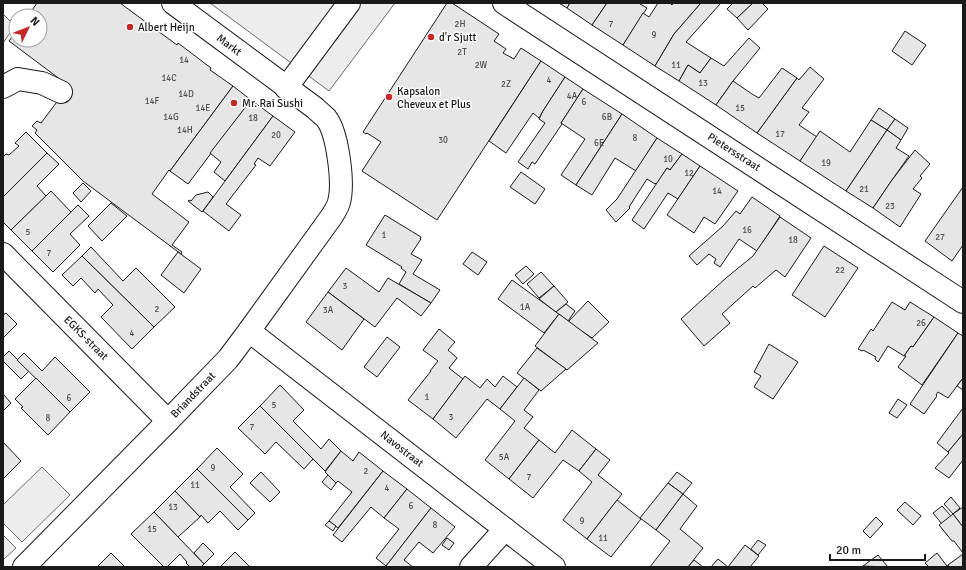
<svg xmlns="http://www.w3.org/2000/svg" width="966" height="570" viewBox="0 0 966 570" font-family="Signika,sans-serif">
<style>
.built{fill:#ededed;stroke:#6a6a6a}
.building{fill:#e6e6e6;stroke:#1a1a1a}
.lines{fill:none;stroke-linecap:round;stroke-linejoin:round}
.minor-casing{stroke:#1a1a1a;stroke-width:24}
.minor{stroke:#fff;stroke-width:22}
.poi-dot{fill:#c62828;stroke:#fff;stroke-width:1.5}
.labels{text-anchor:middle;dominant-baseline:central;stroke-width:3;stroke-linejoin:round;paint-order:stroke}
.number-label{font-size:9px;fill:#4d4d4d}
.poi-label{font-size:11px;fill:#1a1a1a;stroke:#fff;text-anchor:start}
.street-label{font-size:11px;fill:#1a1a1a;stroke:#fff}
</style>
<rect width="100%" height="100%" fill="#fff"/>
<g class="built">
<polygon points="210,3 395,3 329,91"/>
<polygon points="3,14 15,26 3,43"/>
<polygon points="42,467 70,495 22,542 3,523 3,505"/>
<polygon points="3,535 16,548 3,560"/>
</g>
<g class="building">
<polygon points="37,3 120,3 177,45 178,43 211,68 210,70 233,86 170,171 169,170 152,194 189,222 172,245 182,252 181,254 83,181 35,133 37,130 32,126 37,121 41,123 69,86 9,41 16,32 16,40 40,40 40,16 28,16"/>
<polygon points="447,3 452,3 499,34 494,41 506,49 503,53 514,59 521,48 541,61 437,220 362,171 381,142 367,133 366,134 363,132"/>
<polygon points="559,3 570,3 567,8"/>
<polygon points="570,3 607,3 592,25 567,8"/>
<polygon points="607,3 641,3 640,4 647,8 623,45 592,25"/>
<polygon points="658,3 670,3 672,5 673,3 701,3 674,34 655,66 623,45 643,13 649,17"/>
<polygon points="701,3 721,3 686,42 711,58 700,73 688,65 679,81 655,66 674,34"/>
<polygon points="733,3 753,3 737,18 727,9"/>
<polygon points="753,3 762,3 768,9 748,30 737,18"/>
<polygon points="905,31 926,45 912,65 892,51"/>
<polygon points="749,38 760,48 733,81 716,105 679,81 688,65 700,73 711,58 724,66"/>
<polygon points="541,61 565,77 543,111 539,118 533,113 506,153 489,141"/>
<polygon points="810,67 824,79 802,108 809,112 799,125 817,137 800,161 757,133 797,78 799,80"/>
<polygon points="782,68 797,78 757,133 716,105 733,81 752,94 759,98"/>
<polygon points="565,77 583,89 561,123 562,124 535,164 532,162 528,169 518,162 545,123 539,119 543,111"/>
<polygon points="233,86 251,100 188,184 170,171"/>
<polygon points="583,89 622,114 576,185 561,175 585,139 561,123"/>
<polygon points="251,100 273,116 225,181 214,172 221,162 210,153"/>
<polygon points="879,108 895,119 887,130 871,120"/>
<polygon points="622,114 657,138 636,171 615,158 592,195 576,185"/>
<polygon points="273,116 295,132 270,166 258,158 254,164 256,165 226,204 241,215 229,231 203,211"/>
<polygon points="895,119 908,128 901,140 887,130"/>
<polygon points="871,120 887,130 846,191 800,161 820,131 850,152"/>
<polygon points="887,130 901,140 896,148 909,156 892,180 873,208 846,191"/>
<polygon points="26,132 47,153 3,197 3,157 6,154 9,155 19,146 15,143"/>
<polygon points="657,138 682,154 670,170 667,168 657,184 656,183 655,184 647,179 629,207 630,208 616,222 606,210 617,199"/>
<polygon points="915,150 930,164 920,176 922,178 913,189 921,194 900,227 873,208 892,180"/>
<polygon points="47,153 59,164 37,186 46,196 11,230 3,222 3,197"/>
<polygon points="682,154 700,166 678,199 668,193 644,229 632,220 667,168 670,170"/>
<polygon points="700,166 738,191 715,224 704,217 694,233 667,215"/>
<polygon points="521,172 545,189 535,204 510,187"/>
<polygon points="83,183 91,191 81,202 73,193"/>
<polygon points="963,187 963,245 952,261 925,241"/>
<polygon points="51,191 71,212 32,251 11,230"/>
<polygon points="208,192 213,197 202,212 188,201 189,200 191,201 196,195"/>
<polygon points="752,197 780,216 757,251 739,239 720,267 714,263 716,259 709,254 697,265 689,256 723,226 736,211 740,214"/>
<polygon points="111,203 127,216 102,241 88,226"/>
<polygon points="78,205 89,216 70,234 80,245 53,272 32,251"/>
<polygon points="385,215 421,237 420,239 421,239 411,254 422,260 413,274 440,290 431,303 399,284 406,272 401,268 402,267 366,245"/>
<polygon points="780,217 811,238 785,277 776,270 755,288 753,286 722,314 730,323 704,346 681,319 726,278 753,256"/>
<polygon points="824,246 858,268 825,317 792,295"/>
<polygon points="91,247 123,281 136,268 175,307 154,327 82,256"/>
<polygon points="178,252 201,269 184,293 161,275"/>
<polygon points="472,252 487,262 478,275 463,264"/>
<polygon points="82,256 154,327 132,349 101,317 113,305 98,289 95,293 81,278 73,286 62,275"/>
<polygon points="526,266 534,274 523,284 515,275"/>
<polygon points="346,268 379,292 388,278 431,303 421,316 397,298 375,327 328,292"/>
<polygon points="541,272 554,286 539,298 527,284"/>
<polygon points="512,280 559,314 544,333 498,299"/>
<polygon points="554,286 568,302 556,312 539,299"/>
<polygon points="328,292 364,319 342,350 306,322"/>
<polygon points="588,301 609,322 592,338 568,322"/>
<polygon points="892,302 905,310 910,302 934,317 913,347 911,346 904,356 888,346 878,362 875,359 876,357 863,350 862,351 858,349 871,329 873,331"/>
<polygon points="566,304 575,311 568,321 556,312"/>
<polygon points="6,313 17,324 3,338 3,315"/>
<polygon points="559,314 598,343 567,370 535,346"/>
<polygon points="934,317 958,333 922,385 898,367 906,356 904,356 911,346 913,347"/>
<polygon points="439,329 455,342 448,350 457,358 449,368 463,379 433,419 408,400 431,371 430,371 438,361 423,350"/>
<polygon points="958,333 963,336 963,378 948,398 938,392 936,395 937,396 924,414 910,404"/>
<polygon points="387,337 400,347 377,377 364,367"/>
<polygon points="769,344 798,362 773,399 754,387 761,376 754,372"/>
<polygon points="537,348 566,369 541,391 517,373"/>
<polygon points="9,351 29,371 21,379 3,361 3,357"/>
<polygon points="24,353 42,371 55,357 90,392 70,412 17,360"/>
<polygon points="465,376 480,388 487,379 495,387 503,376 517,387 500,409 487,399 456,438 433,419"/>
<polygon points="36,378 70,412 48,435 21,408 23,407 15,399"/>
<polygon points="524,378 539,390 524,410 533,417 524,428 539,440 509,479 485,460 515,421 500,409"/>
<polygon points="963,378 963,390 957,386"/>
<polygon points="280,385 304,410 293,421 321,449 329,439 341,451 325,471 260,406"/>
<polygon points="3,394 11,403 3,411"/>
<polygon points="898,399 907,405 897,418 889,413"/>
<polygon points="260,406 313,459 304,469 276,442 265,454 238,428"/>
<polygon points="963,408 963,434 948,452 937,443"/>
<polygon points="572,430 596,449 579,471 563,460 533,498 509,479 539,440 555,453"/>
<polygon points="963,434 963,460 949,478 935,468 949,453 948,452"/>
<polygon points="3,442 21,461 3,479"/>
<polygon points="217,448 243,474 230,487 255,513 248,520 197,469"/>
<polygon points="596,449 610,460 598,475 622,494 587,539 563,520 592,482 579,471"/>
<polygon points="341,451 353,461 359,452 383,471 338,528 329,521 352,492 338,481 336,483 325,472"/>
<polygon points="197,469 248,520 238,530 220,511 208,523 201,515 200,517 175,491"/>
<polygon points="383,471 407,489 384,518 371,507 342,542 333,535"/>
<polygon points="261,472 280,492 270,502 250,483"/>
<polygon points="677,472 692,483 683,494 668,483"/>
<polygon points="328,475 336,483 331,490 322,482"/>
<polygon points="668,483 683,494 656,530 640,518"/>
<polygon points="407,489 431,508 386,566 376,558 399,529 384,518"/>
<polygon points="175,491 200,517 178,537 154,512"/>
<polygon points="683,494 697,506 680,529 703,548 688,567 650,567 670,541 656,530"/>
<polygon points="951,497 960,508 953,514 944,504"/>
<polygon points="617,500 641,519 611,557 587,539"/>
<polygon points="905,502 921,516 913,525 897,510"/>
<polygon points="942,506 951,516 942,524 933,513"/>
<polygon points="963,507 963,527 953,514"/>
<polygon points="431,508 455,527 433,553 419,542 404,560 413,567 388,567 386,566"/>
<polygon points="154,512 204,564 201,567 190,567 186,563 187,562 180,554 167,567 164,567 131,534"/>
<polygon points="953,514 963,527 963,553 954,541 952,541 939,525"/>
<polygon points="876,517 883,524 870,538 863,531"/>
<polygon points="329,521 336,526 333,531 325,525"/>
<polygon points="447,538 454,543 449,550 442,545"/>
<polygon points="758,540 766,545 758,555 751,549"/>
<polygon points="203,543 214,554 204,564 194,553"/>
<polygon points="745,545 759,556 750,567 711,567 718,559 728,567"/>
<polygon points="235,552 250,567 220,567"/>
<polygon points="111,553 125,567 97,567"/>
<polygon points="937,553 947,566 948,565 950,567 929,567 925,563"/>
<polygon points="963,554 963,567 950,567 948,565"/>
<polygon points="878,555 888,567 863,566"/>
<polygon points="694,560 703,567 688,567"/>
</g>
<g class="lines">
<g class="minor-casing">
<g id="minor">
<polyline points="504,3 963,302"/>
<polyline points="3,87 18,79 42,83 61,92"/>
<polyline points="286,88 349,3"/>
<polyline points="3,254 168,421"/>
<polyline points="249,331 554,567"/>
<path d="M24,567L168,421L228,359L249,331L332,216C334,212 338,207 339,202C344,184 338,133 326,118C323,115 318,111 315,108L173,3"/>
<polyline points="471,567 505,529"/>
</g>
</g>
<use href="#minor" class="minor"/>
</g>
<g class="poi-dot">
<circle cx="130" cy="27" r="4"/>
<circle cx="431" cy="37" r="4"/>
<circle cx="389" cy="97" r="4"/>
<circle cx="234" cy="103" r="4"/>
</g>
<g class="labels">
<g class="number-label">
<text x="460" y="24">2H</text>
<text x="611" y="24">7</text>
<text x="654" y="35">9</text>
<text x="462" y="52">2T</text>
<text x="184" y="60">14</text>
<text x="481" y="65">2W</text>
<text x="676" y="65">11</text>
<text x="169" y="78">14C</text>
<text x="549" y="80">4</text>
<text x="703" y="83">13</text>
<text x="506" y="84">2Z</text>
<text x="186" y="94">14D</text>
<text x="572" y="96">4A</text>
<text x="152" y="101">14F</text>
<text x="584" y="102">6</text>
<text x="203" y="108">14E</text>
<text x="740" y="108">15</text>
<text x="171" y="117">14G</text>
<text x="607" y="117">6B</text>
<text x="253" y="118">18</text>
<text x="185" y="130">14H</text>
<text x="780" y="134">17</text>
<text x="276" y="135">20</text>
<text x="635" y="138">8</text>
<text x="443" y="140">30</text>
<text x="599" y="143">6E</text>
<text x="668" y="159">10</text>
<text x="826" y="163">19</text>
<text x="689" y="173">12</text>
<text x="864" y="189">21</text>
<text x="717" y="191">14</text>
<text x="890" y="206">23</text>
<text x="747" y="230">16</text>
<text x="28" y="232">5</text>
<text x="384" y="235">1</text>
<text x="940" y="237">27</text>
<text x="793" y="240">18</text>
<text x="49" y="253">7</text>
<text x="840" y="270">22</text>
<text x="345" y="286">3</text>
<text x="525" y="307">1A</text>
<text x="157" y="309">2</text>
<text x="328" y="310">3A</text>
<text x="921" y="323">26</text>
<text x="132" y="333">4</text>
<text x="427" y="397">1</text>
<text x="69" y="398">6</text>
<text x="274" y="405">5</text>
<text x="451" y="417">3</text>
<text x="48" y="418">8</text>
<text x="252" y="427">7</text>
<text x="504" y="457">5A</text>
<text x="213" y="468">9</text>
<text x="366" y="471">2</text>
<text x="529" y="477">7</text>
<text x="195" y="485">11</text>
<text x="387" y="488">4</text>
<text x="411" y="506">6</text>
<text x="173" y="507">13</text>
<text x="582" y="521">9</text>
<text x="435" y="525">8</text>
<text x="152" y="529">15</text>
<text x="603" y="538">11</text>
</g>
<g class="poi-label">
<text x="138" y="27">Albert Heijn</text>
<text x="439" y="37">d'r Sjutt</text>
<text x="397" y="91">Kapsalon<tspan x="397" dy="13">Cheveux et Plus</tspan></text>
<text x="242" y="103">Mr. Rai Sushi</text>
</g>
<g class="street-label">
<text transform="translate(229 45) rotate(37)">Markt</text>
<text transform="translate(734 152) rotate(33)">Pietersstraat</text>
<text transform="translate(86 338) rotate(45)">EGKS-straat</text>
<text transform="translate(193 395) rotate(-46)">Briandstraat</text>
<text transform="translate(402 449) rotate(38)">Navostraat</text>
</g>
</g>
<rect width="966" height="570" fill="none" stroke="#1a1a1a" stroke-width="8"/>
<g transform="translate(28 28) rotate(47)"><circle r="19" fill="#ffffff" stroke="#a3a3a3"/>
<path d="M0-3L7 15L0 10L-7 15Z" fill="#c62828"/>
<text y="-6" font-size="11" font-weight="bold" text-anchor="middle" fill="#1a1a1a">N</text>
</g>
<path d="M830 554v6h95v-6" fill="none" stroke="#1a1a1a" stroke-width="2"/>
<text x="836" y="554" font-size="12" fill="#1a1a1a" stroke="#ffffff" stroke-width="3" paint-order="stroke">20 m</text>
</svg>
